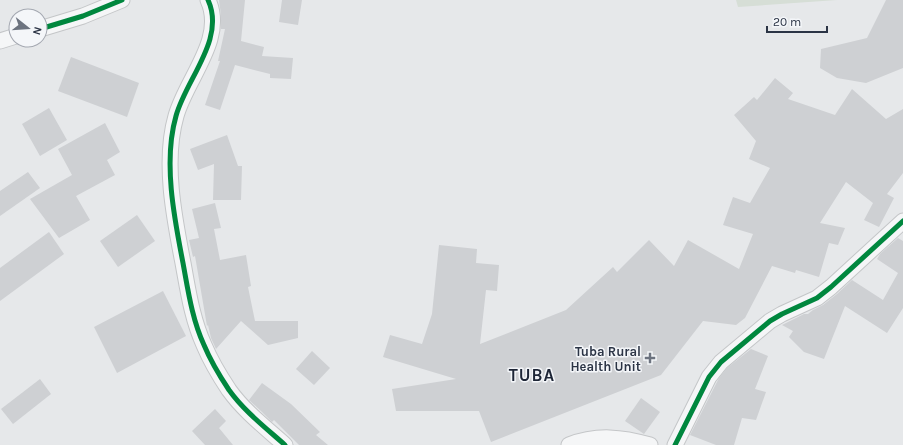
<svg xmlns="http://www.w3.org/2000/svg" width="903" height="445" viewBox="0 0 903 445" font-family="Karla,sans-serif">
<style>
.green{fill:#d6ded6}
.building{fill:#ced0d3}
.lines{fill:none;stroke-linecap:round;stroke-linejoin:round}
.minor-casing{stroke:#c4c6c8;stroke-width:17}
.minor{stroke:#f5f6f7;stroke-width:15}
.cycleway-casing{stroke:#f4f6f9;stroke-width:8}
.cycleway{stroke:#00873e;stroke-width:5}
.poi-dot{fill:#6c737f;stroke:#f4f6f9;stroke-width:1.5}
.labels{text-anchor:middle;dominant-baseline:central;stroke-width:3;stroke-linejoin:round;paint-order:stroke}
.poi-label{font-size:13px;font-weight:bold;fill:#2b3445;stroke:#f4f6f9;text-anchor:end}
.district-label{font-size:17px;font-weight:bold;letter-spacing:1px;fill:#1d2536;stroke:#f4f6f9}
</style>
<rect width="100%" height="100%" fill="#e6e8ea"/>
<polygon class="green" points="736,0 837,0 738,7"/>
<g class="building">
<polygon points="219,0 245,0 241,41 264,47 262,56 293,58 291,79 270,78 270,74 235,65 220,110 205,105 220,61 218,61 225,29 221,29 221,15"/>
<polygon points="282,0 302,0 298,25 279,22"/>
<polygon points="886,0 903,0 903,68 866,83 837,78 820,68 821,49 867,38"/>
<polygon points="71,57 139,83 127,117 58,91"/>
<polygon points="775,78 793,93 788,99 835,115 852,89 886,119 903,109 903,173 887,194 894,198 879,227 864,220 873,203 846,182 820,223 845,228 838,245 829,243 819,277 796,270 795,273 772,266 745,318 736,325 703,321 661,375 491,442 479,411 396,411 392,389 456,379 383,357 390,335 422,344 432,314 439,245 477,249 476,263 499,265 497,291 486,290 480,344 566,310 613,267 617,272 649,240 674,266 688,240 739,269 753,234 723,225 733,197 750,203 770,168 749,159 756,141 734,115 754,97 757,100"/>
<polygon points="49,108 67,140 40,156 22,124"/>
<polygon points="105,123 120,152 107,160 115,175 76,196 90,220 59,238 30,199 72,175 58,149"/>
<polygon points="227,135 238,166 242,166 241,200 213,200 214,164 198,170 190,149"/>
<polygon points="28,172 40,188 0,216 0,191"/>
<polygon points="215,203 221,228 214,229 220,260 246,255 251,286 248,287 255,321 298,321 298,338 268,345 241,321 216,349 211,338 208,325 207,326 195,256 193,257 189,240 199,238 192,209"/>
<polygon points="137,215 155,241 118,267 100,241"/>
<polygon points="49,232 64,254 0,301 0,268"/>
<polygon points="898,238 903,241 903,308 887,333 845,306 824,359 804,352 789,337 793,331 782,325 804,314 808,314 813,310 823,305 837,294 852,280 883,300 898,273 877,259 880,254"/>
<polygon points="163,291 186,336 117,373 94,327"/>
<polygon points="751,349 768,356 755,389 766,392 756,420 742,418 734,445 716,445 690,435 719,378 727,368"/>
<polygon points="312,351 330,368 314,385 296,369"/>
<polygon points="40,379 51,394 13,424 1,409"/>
<polygon points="262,383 291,404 320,432 316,435 328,445 299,445 274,420 272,422 262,412 249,400"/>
<polygon points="641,398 660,412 644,434 625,421"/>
<polygon points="215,409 226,421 219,428 233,445 205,445 192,431"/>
</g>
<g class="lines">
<g class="minor-casing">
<g id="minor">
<path d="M208,0C226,39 186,79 176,116C163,161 174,217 183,263C188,290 192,319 204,345C209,357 221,378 229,390C244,411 266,428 285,445"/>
<polyline points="40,29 83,16 122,0"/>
<polyline points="0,41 16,36"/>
<path d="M569,445C597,434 622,437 650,445"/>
<polyline points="675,445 709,377 721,362 770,321 782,314 817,298 831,287 903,221"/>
</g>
</g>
<use href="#minor" class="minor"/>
<g class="cycleway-casing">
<g id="cycleway">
<path d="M208,0C226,39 186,79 176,116C163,161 174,217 183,263C188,290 192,319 204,345C209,357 221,378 229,390C244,411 266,428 285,445"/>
<polyline points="40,29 83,16 122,0"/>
<polyline points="675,445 709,377 721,362 770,321 782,314 817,298 831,287 903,221"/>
</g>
</g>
<use href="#cycleway" class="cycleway"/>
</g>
<path class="poi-dot" d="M648 352h4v4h4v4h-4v4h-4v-4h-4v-4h4z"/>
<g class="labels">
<g class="poi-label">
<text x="641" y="351">Tuba Rural<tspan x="641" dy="15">Health Unit</tspan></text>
</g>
<g class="district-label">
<text x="532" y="375">TUBA</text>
</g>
</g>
<g transform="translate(28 28) rotate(107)"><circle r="19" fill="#f4f6f9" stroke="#a4a8b1"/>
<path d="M0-3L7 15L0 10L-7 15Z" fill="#6c737f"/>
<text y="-6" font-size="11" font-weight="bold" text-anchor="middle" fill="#2b3445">N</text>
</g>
<path d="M767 26v6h60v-6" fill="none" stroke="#2b3445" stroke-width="2"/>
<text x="773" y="26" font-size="12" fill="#2b3445" stroke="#f4f6f9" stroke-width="3" paint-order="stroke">20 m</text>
</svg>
